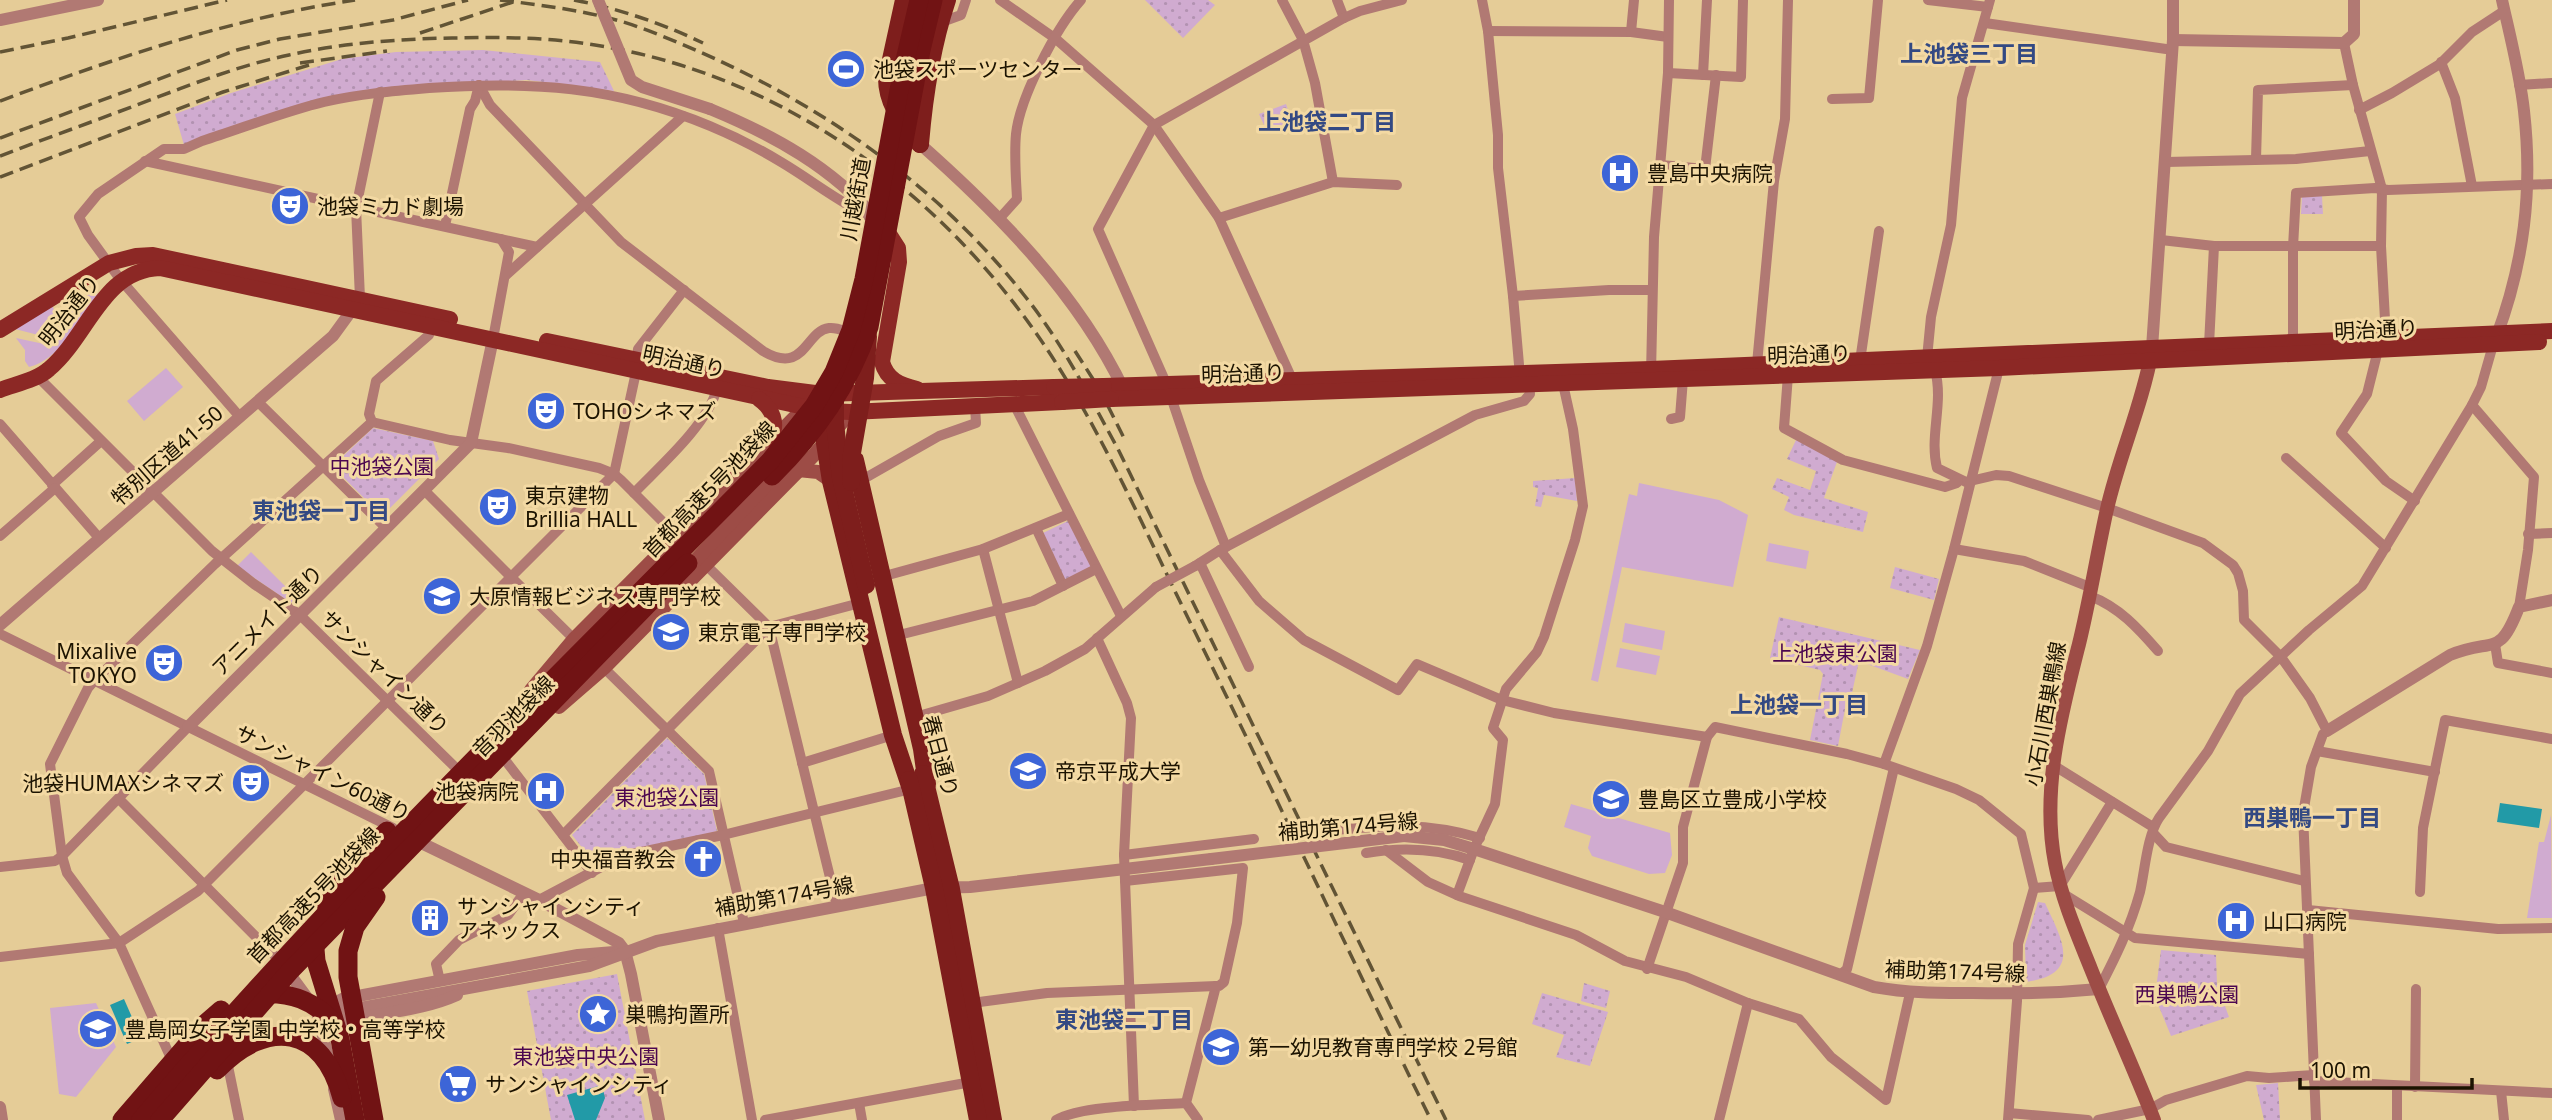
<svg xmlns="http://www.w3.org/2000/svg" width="2552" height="1120" viewBox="0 0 2552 1120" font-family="'Noto Sans','Noto Sans JP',sans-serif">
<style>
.grass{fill:#d0abd0}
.park{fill:url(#park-dots)}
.water{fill:#229aa7}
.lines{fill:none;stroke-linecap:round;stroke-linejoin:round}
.minor{stroke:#b17973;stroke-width:10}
.tertiary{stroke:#b17973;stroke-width:12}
.secondary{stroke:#9d4c46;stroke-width:14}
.primary{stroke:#8c2825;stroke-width:16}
.trunk{stroke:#7e1e1c;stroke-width:18}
.rail{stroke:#625435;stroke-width:3.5;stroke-dasharray:14 7;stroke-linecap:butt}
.minor-bridge{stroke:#b17973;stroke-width:10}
.tertiary-bridge{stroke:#b17973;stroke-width:12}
.secondary-bridge{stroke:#9d4c46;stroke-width:14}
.primary-bridge{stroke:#8c2825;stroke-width:16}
.trunk-bridge{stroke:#7e1e1c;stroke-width:18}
.motorway-bridge{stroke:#711314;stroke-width:19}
.labels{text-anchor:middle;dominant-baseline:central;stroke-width:6;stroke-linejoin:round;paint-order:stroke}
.poi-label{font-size:21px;fill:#1c1301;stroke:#f3d9a3;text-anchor:start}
.street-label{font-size:21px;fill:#1c1301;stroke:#f3d9a3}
.park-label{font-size:21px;fill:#4c0750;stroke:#f3d9a3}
.neighbourhood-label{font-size:23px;font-weight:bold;fill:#334983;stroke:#f3d9a3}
</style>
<defs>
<pattern id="park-dots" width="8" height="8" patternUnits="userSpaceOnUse" patternTransform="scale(1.75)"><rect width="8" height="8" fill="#d0abd0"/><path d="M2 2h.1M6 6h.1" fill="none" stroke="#b292b1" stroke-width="1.8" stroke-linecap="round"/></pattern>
</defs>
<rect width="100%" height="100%" fill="#e5cc97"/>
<g class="grass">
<path d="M93,292L97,293L98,296C79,321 61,359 29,367L25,361V350L16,338L44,344L46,337L15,329L52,306L57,314Z"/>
<polygon points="166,368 183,387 144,421 127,401"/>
<polygon points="1639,483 1719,500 1748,515 1733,587 1622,567 1598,682 1591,680 1629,494 1637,496"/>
<polygon points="1769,543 1809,551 1806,569 1766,561"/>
<polygon points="251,552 294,595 294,600 291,603 237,566"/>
<polygon points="1625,623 1665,631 1662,650 1622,642"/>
<polygon points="1620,648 1660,656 1656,675 1616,667"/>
<polygon points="1571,804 1670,833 1672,855 1665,873 1649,874 1592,856 1588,848 1591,836 1564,827"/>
<polygon points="2551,815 2552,918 2527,918 2539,842 2544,842"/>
<polygon points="96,1003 116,1047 76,1097 59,1094 50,1008"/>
</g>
<g class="park">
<polygon points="1145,0 1208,0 1215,5 1183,38"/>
<polygon points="483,50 600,62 614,91 527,80 366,90 184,145 175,114 231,93 342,59 396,52"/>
<polygon points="1286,104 1292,122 1268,134 1259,114"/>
<polygon points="2302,196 2322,196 2323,214 2301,214"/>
<polygon points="373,428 433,441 439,459 388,510 375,509 339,473 339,460"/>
<polygon points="1796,440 1838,459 1824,498 1868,512 1863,532 1794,515 1784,510 1789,497 1772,489 1777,478 1810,490 1816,471 1787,459"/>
<polygon points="1575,478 1577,501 1544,495 1541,507 1535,506 1538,488 1533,487 1533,481"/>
<polygon points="1070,520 1093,567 1064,580 1043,533"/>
<polygon points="1895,567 1939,579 1934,600 1890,588"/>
<polygon points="1779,617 1920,650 1908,679 1859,661 1852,693 1848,693 1838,746 1810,740 1823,674 1820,670 1770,658"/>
<polygon points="667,738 704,774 717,831 596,865 572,835"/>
<path d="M2038,902L2045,903C2061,938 2084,974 2026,982L2025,945Z"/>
<polygon points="2161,950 2216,955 2217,984 2229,1017 2171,1036 2155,997"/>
<polygon points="617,974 645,1120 551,1120 527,991"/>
<polygon points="1584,983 1610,991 1606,1008 1581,1001"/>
<polygon points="1542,993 1608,1012 1590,1066 1556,1057 1564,1035 1532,1024"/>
<polygon points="2278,1083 2280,1120 2264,1120 2256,1085"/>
</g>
<g class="water">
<polygon points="2500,803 2542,809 2539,828 2497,822"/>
<polygon points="124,999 141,1038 127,1044 110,1005"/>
<polygon points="602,1085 605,1098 596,1120 575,1120 567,1095"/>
</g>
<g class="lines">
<g class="minor">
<polyline points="1000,0 1056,39 1154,125 1219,218 1292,379"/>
<polyline points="1282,0 1303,40 1315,83 1333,182"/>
<polyline points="1337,0 1344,18"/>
<polyline points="1482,0 1488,31 1498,135 1498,168 1513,296 1520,376"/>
<polyline points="1928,0 1988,7"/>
<polyline points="939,23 961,15 966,0"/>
<polyline points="1985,23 2173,50"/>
<polyline points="1488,31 1631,32 1668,37"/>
<polyline points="1631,32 1634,0"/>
<polyline points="2344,43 2353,85 2382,189 2381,246 2386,338"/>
<polyline points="2441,62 2455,98 2472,186"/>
<polyline points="1668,73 1741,77 1743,0"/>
<polyline points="1703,75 1707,0"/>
<path d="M479,85L490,105L621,242L763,351C805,376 805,331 829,328C837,327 844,331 851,333"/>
<polyline points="2519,85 2552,83"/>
<polyline points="1832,99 1869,98 1878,0"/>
<polyline points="2359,110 2392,93 2440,64 2472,32 2504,11"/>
<polyline points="2256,159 2258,90 2353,85"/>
<polyline points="145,161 537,247"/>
<polyline points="2166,162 2296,159 2370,151"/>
<polyline points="1661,165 1705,169 1716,75"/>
<polyline points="1219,218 1333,182 1397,185"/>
<path d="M999,219L1017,199C1016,178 1014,155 1016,134C1020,97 1056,28 1081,0"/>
<polyline points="445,226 470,109 475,101 479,85"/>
<polyline points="2161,240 2214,246 2381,246"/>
<polyline points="505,276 683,116"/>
<polyline points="1513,296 1609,290 1652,290"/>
<polyline points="360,298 356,208 380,92"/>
<polyline points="493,339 509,252 501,239"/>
<polyline points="2293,342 2293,247 2296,193 2375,188 2388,190 2552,184"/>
<polyline points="2209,345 2214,246"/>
<polyline points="2378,350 2367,394 2341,433 2386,481 2415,501"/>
<polyline points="637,358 638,349 684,290"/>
<polyline points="1927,358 1931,317 1951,225 1962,98 1990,0"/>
<polyline points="1860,361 1879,231"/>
<polyline points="1757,364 1774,181 1785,119 1788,0"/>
<path d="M1935,370C1944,403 1929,436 1937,468L1966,482L1996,475L2009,476L2107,508L2203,543L2233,565L2238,573L2243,591L2244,620L2281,657L2310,698L2327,731L2323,734L2311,767L2303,814L2316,1120"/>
<polyline points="1651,374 1654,237 1668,73 1669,0"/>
<polyline points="1788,375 1784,428 1843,460 1945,487 1957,483 1958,479"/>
<polyline points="37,376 212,551 254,584 300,615 458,770"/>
<polyline points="1166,383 1098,229 1154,125 1344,18 1360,11 1402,0"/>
<polyline points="1171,397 1199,480 1226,547"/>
<polyline points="258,402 386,528"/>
<polyline points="1014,404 1121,616"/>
<polyline points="2472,405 2534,477 2528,550 2519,607"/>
<path d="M240,417L120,279L88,235L79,217L98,194L164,149H184L202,141C243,128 283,112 324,102C359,94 393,91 429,88C531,81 614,86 710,126C734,136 758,148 781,162C813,181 841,204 876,220"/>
<polyline points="1671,419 1680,417 1683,379"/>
<polyline points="372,422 450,440 508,448 599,468 614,474 621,480 676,535"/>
<polyline points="372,422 369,414 376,381 429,335 429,328 425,324"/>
<polyline points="0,424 100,539"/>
<polyline points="2286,458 2386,548"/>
<polyline points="860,481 939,436 976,423 975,406"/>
<polyline points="52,485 101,441"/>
<polyline points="424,490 511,577 614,474 636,372"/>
<path d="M634,493C660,466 707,425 717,389"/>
<polyline points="1036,528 1063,586"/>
<polyline points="2528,534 2552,533"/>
<polyline points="0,536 55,488"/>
<polyline points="983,549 1018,683"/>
<polyline points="1954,549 2024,561 2092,588"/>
<polyline points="1220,550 1259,601 1304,640 1398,690 1417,664 1502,700 1554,713 1707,737"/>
<polyline points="1200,563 1249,667"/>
<polyline points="705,564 769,627 837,906"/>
<polyline points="1195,566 1220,550 1475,415 1524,401 1530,394 1529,379"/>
<polyline points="881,577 983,549 1069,514"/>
<path d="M2090,596C2119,607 2138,628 2158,651"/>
<polyline points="0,634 393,828"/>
<polyline points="895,636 1033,601 1096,569"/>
<polyline points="1097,638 1127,703 1131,718 1124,855"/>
<polyline points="2495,644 2498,663 2552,673"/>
<polyline points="604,668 709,771 744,923"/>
<polyline points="915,717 988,696 1045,671 1085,649 1156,587"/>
<polyline points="2317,751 2435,772"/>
<polyline points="502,756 592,873"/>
<polyline points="802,763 893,735"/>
<polyline points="1884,764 1927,646 1954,549 1999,368"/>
<polyline points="2053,765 2153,827"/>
<polyline points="119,799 275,956"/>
<path d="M1323,831C1381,826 1423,821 1480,838"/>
<polyline points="2153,833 2166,847 2304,881"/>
<polyline points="563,835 769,627 860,603"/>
<polyline points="1386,850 1428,882 1459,896 1576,935 1625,961 1686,977 1748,1003 1799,1019 1831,1057 1886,1100 1910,993"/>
<path d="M1366,853C1402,847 1436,848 1470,860"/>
<polyline points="0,867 55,861 62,856 188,727"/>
<polyline points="1125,881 1243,868 1237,923 1224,982 1219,986 1216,986 1186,1103 1198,1120"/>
<polyline points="2034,888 2060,886 2112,802"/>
<polyline points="2420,892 2423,828 2445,720 2552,739"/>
<polyline points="2062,893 2135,938 2309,954"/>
<polyline points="1457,895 1474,849 1495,804 1503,740 1493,728 1506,689 1537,652 1544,637 1575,540 1583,506 1573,429 1563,384"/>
<polyline points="539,900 622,856 723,835 911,789"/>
<polyline points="2308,910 2498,929 2552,928"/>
<polyline points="718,928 752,1120"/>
<polyline points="0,957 119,943 198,891 511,577 574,639"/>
<polyline points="1647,969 1683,863 1683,827 1707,737 1715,727 1847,754 1884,764 1956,789 1979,800 2021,834 2034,888 2018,944 2017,1001 2008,1120"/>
<polyline points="1840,975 1847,969 1894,768"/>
<polyline points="440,981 436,964 459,940 508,915 524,893"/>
<path d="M2099,989C2116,956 2130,928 2140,892C2145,870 2147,836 2159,818L2208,751L2240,694L2309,630L2362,586L2472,405L2481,387L2493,345"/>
<polyline points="972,1003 1047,993 1216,986"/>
<polyline points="227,1061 239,1120"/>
<polyline points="174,1065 119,943 67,873 62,856 50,764 88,688 94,681 215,564 372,422"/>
<polyline points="2314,1081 2552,1093"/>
<polyline points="2397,1086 2397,1120"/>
<polyline points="2415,1087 2416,989"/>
<polyline points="2501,1091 2504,1120"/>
<polyline points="859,1103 862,1120"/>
<polyline points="1134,1106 1124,855 1254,839"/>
<polyline points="2009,1113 2088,1120"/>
<polyline points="765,1120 971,1082"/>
<path d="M1056,1120C1081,1105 1155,1105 1186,1103"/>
<polyline points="1719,1120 1748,1003"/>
<polyline points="2098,1120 2150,1109 2166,1100 2247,1076 2269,1078 2314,1075"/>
</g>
<g class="tertiary">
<polyline points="0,20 98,0"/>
<polyline points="2173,40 2344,43 2354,34 2354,0"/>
<path d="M710,109C773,135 832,167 877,220"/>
<path d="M920,144C999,214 1078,294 1124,390"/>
<path d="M2496,338C2524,263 2533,191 2524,111C2520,74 2510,36 2502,0"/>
<polyline points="2152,348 2173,40 2173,0"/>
<polyline points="0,625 333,336 357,303"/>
<polyline points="188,727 471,443 493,339"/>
<path d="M2327,731L2450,655C2494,637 2499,659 2519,607L2552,600"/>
<path d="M1404,836L1444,840L1474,849L1665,912L1874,987C1907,993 1939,993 1973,993C2015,994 2057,993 2099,989"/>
<polyline points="411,838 539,900 619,943 625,951 631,974 659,1120"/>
<polyline points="286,969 317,1011 329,1061"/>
<polyline points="324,1008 342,999 578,955 614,952"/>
<polyline points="324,1011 344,1011 589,966 657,941 934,888 970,887 1211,859"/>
<path d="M329,1026C371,1012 417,1013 457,995"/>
<polyline points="334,1089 341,1120"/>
<polyline points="0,1107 2,1120"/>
</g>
<g class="secondary">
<path d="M2152,351C2142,406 2119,456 2107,509C2097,554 2090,599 2079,644C2061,715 2041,790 2055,863C2062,900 2077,934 2091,969C2111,1019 2134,1069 2154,1120"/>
<polyline points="798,470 818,472 831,481"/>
<polyline points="531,690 574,639 807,405"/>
<polyline points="559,707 604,668 813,456 851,412"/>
</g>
<g class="primary">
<path d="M889,234L898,248L899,262L882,362C887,380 900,385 917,389"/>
<polyline points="0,330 109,263 136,256 153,255 450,319"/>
<polyline points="547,341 768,387 823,394 1054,387"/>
<polyline points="1104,386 1651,369 2552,331"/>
<path d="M0,390C16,384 37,380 49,369C89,335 102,270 160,268L823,411L851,412L1062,402"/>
<path d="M759,399C773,409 778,423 771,439"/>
<polyline points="1111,399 1999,368 2539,342"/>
</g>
<g class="trunk">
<path d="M904,0L887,78C887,106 904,123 920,144"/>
<path d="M920,144C924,96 932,45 947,0"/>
<polyline points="823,408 825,443 831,481 893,735 911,789"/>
<polyline points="855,460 922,749 927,784"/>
<polyline points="923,774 951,889 993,1120"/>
<polyline points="909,780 934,888 978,1120"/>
</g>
<g class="rail">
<path d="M500,0C540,5 581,10 620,21C647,29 674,41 700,52C825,107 939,187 1024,295C1062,342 1089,396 1118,449L1446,1120"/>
<path d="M574,0C620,9 661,23 703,43"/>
<polyline points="420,33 513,2"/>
<polyline points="0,52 68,38 227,0"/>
<polyline points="300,63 387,51"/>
<path d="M0,101C118,57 230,19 355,0"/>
<polyline points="0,138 237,50 280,39 393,20 468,0"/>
<path d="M0,156C44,139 89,123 134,106C185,87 236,66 289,55C342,43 398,39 452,38C500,37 547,37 595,45C773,73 927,181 1031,326C1096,416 1145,532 1195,632C1275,794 1351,958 1431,1120"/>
<polyline points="0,177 223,92 309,65"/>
<polyline points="1075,351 1100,390 1126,442"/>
</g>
<polyline class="minor-bridge" points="1156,587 1195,566"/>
<g class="tertiary-bridge">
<polyline points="598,0 631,80 642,87 710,109"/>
<polyline points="1211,859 1404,836"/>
</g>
<polyline class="secondary-bridge" points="691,565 779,471"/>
<g class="primary-bridge">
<polyline points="1054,387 1104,386"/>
<polyline points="1062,402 1111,399"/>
</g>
<g class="trunk-bridge">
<polyline points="835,392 835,423 841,478 866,585"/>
<polyline points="851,482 852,453 865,378 868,336"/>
</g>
<g class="motorway-bridge">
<path d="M772,476C816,432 849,386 869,327L921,50L933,0"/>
<polyline points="324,902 337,882 387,831"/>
<polyline points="314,937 316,961 340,1039 355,1120"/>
<path d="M261,994C290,992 314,1000 334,1023"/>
<path d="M217,1070C267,1018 323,1025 342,1098"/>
<polyline points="122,1120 206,1023 221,1010"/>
<path d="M141,1120C338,888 557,677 770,461L814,406L834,372L851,330L864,279L903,69L919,0"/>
<polyline points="160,1120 291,970 688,563"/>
<polyline points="374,1120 348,977 348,951 355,927 376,897"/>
</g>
</g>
<defs>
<g id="stadium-disc" transform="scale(2.0125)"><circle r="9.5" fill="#3d65d7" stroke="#f3d9a3"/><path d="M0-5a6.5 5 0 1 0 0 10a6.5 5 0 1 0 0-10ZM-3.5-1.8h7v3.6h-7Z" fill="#fff"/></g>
<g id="hospital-disc" transform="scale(2.0125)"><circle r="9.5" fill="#3d65d7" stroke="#f3d9a3"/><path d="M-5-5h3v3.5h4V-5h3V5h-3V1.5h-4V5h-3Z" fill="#fff"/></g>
<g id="theatre-disc" transform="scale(2.0125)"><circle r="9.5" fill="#3d65d7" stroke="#f3d9a3"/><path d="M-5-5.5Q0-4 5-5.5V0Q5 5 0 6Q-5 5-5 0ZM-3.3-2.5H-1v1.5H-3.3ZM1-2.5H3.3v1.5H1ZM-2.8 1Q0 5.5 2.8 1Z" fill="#fff"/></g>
<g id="university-disc" transform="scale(2.0125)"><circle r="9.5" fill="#3d65d7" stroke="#f3d9a3"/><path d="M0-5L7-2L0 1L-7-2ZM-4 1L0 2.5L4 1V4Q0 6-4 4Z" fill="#fff"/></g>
<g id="school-disc" transform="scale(2.0125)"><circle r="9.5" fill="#3d65d7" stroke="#f3d9a3"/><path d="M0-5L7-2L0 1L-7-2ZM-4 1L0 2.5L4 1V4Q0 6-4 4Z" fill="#fff"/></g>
<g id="church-disc" transform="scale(2.0125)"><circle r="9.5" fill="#3d65d7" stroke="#f3d9a3"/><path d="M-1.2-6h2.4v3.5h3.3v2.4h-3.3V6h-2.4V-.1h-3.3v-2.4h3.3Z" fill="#fff"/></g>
<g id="building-disc" transform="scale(2.0125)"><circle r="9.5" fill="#3d65d7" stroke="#f3d9a3"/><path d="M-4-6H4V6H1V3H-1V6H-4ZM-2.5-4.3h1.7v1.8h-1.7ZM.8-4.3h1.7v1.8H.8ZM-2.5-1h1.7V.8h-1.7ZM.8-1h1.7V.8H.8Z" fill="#fff"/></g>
<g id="sight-disc" transform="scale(2.0125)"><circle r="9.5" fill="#3d65d7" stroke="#f3d9a3"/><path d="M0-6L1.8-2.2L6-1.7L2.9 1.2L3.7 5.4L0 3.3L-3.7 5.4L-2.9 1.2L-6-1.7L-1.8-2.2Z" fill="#fff"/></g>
<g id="supermarket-disc" transform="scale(2.0125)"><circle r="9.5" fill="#3d65d7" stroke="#f3d9a3"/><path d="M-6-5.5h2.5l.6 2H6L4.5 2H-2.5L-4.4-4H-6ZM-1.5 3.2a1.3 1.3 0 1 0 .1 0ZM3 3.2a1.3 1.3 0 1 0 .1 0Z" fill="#fff"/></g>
</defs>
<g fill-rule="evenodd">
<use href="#stadium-disc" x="846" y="69"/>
<use href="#hospital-disc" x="1620" y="173"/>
<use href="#theatre-disc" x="290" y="206"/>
<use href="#theatre-disc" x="546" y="411"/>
<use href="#theatre-disc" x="498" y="507"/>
<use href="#university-disc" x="442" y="596"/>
<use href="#university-disc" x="671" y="632"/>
<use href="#theatre-disc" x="164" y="663"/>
<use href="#university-disc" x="1028" y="771"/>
<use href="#theatre-disc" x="251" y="783"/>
<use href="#hospital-disc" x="546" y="791"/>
<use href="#school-disc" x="1611" y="799"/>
<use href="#church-disc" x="703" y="859"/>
<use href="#building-disc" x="430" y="918"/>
<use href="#hospital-disc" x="2236" y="921"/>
<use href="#sight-disc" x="598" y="1014"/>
<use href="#school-disc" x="98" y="1029"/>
<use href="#university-disc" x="1221" y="1047"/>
<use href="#supermarket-disc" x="458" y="1084"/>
</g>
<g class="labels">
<g class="poi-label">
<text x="873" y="69">池袋スポーツセンター</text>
<text x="1647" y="173">豊島中央病院</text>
<text x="317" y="206">池袋ミカド劇場</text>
<text x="573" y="411">TOHOシネマズ</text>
<text x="525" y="495">東京建物<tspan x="525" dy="24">Brillia HALL</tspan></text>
<text x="469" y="596">大原情報ビジネス専門学校</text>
<text x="698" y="632">東京電子専門学校</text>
<text x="137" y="651" text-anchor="end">Mixalive<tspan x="137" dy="24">TOKYO</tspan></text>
<text x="1055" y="771">帝京平成大学</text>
<text x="224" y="783" text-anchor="end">池袋HUMAXシネマズ</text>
<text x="519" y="791" text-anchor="end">池袋病院</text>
<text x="1638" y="799">豊島区立豊成小学校</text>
<text x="676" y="859" text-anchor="end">中央福音教会</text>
<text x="457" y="906">サンシャインシティ<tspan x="457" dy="24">アネックス</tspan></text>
<text x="2263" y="921">山口病院</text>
<text x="625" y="1014">巣鴨拘置所</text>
<text x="125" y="1029">豊島岡女子学園 中学校・高等学校</text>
<text x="1248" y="1047">第一幼児教育専門学校 2号館</text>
<text x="485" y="1084">サンシャインシティ</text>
</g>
<g class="street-label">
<text transform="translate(855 199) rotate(-80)">川越街道</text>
<text transform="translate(69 310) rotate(-52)">明治通り</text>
<text transform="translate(2376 329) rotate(-3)">明治通り</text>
<text transform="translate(1809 354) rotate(-2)">明治通り</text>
<text transform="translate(684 361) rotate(12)">明治通り</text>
<text transform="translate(1243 373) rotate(-2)">明治通り</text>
<text transform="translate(167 455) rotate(-41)">特別区道41-50</text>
<text transform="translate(709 489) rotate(-46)">首都高速5号池袋線</text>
<text transform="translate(267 620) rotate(-45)">アニメイト通り</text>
<text transform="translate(385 672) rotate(44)">サンシャイン通り</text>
<text transform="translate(2045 714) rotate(-80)">小石川西巣鴨線</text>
<text transform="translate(513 716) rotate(-45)">音羽池袋線</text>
<text transform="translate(941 756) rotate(75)">春日通り</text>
<text transform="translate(323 773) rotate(26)">サンシャイン60通り</text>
<text transform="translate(1348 826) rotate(-5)">補助第174号線</text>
<text transform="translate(313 895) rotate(-46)">首都高速5号池袋線</text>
<text transform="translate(784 896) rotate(-10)">補助第174号線</text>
<text transform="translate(1955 971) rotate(2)">補助第174号線</text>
</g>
<g class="park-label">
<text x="382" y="466">中池袋公園</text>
<text x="1835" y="653">上池袋東公園</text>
<text x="667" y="797">東池袋公園</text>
<text x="2187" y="994">西巣鴨公園</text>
<text x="586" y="1056">東池袋中央公園</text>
</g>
<g class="neighbourhood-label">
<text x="1969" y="53">上池袋三丁目</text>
<text x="1327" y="121">上池袋二丁目</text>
<text x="321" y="510">東池袋一丁目</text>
<text x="1799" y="704">上池袋一丁目</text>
<text x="2312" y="817">西巣鴨一丁目</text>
<text x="1124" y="1019">東池袋二丁目</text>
</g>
</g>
<path d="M2300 1078v10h172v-10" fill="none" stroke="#1c1301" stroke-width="3.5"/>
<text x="2310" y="1078" font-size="21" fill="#1c1301" stroke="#f3d9a3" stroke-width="5" paint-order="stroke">100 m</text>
</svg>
